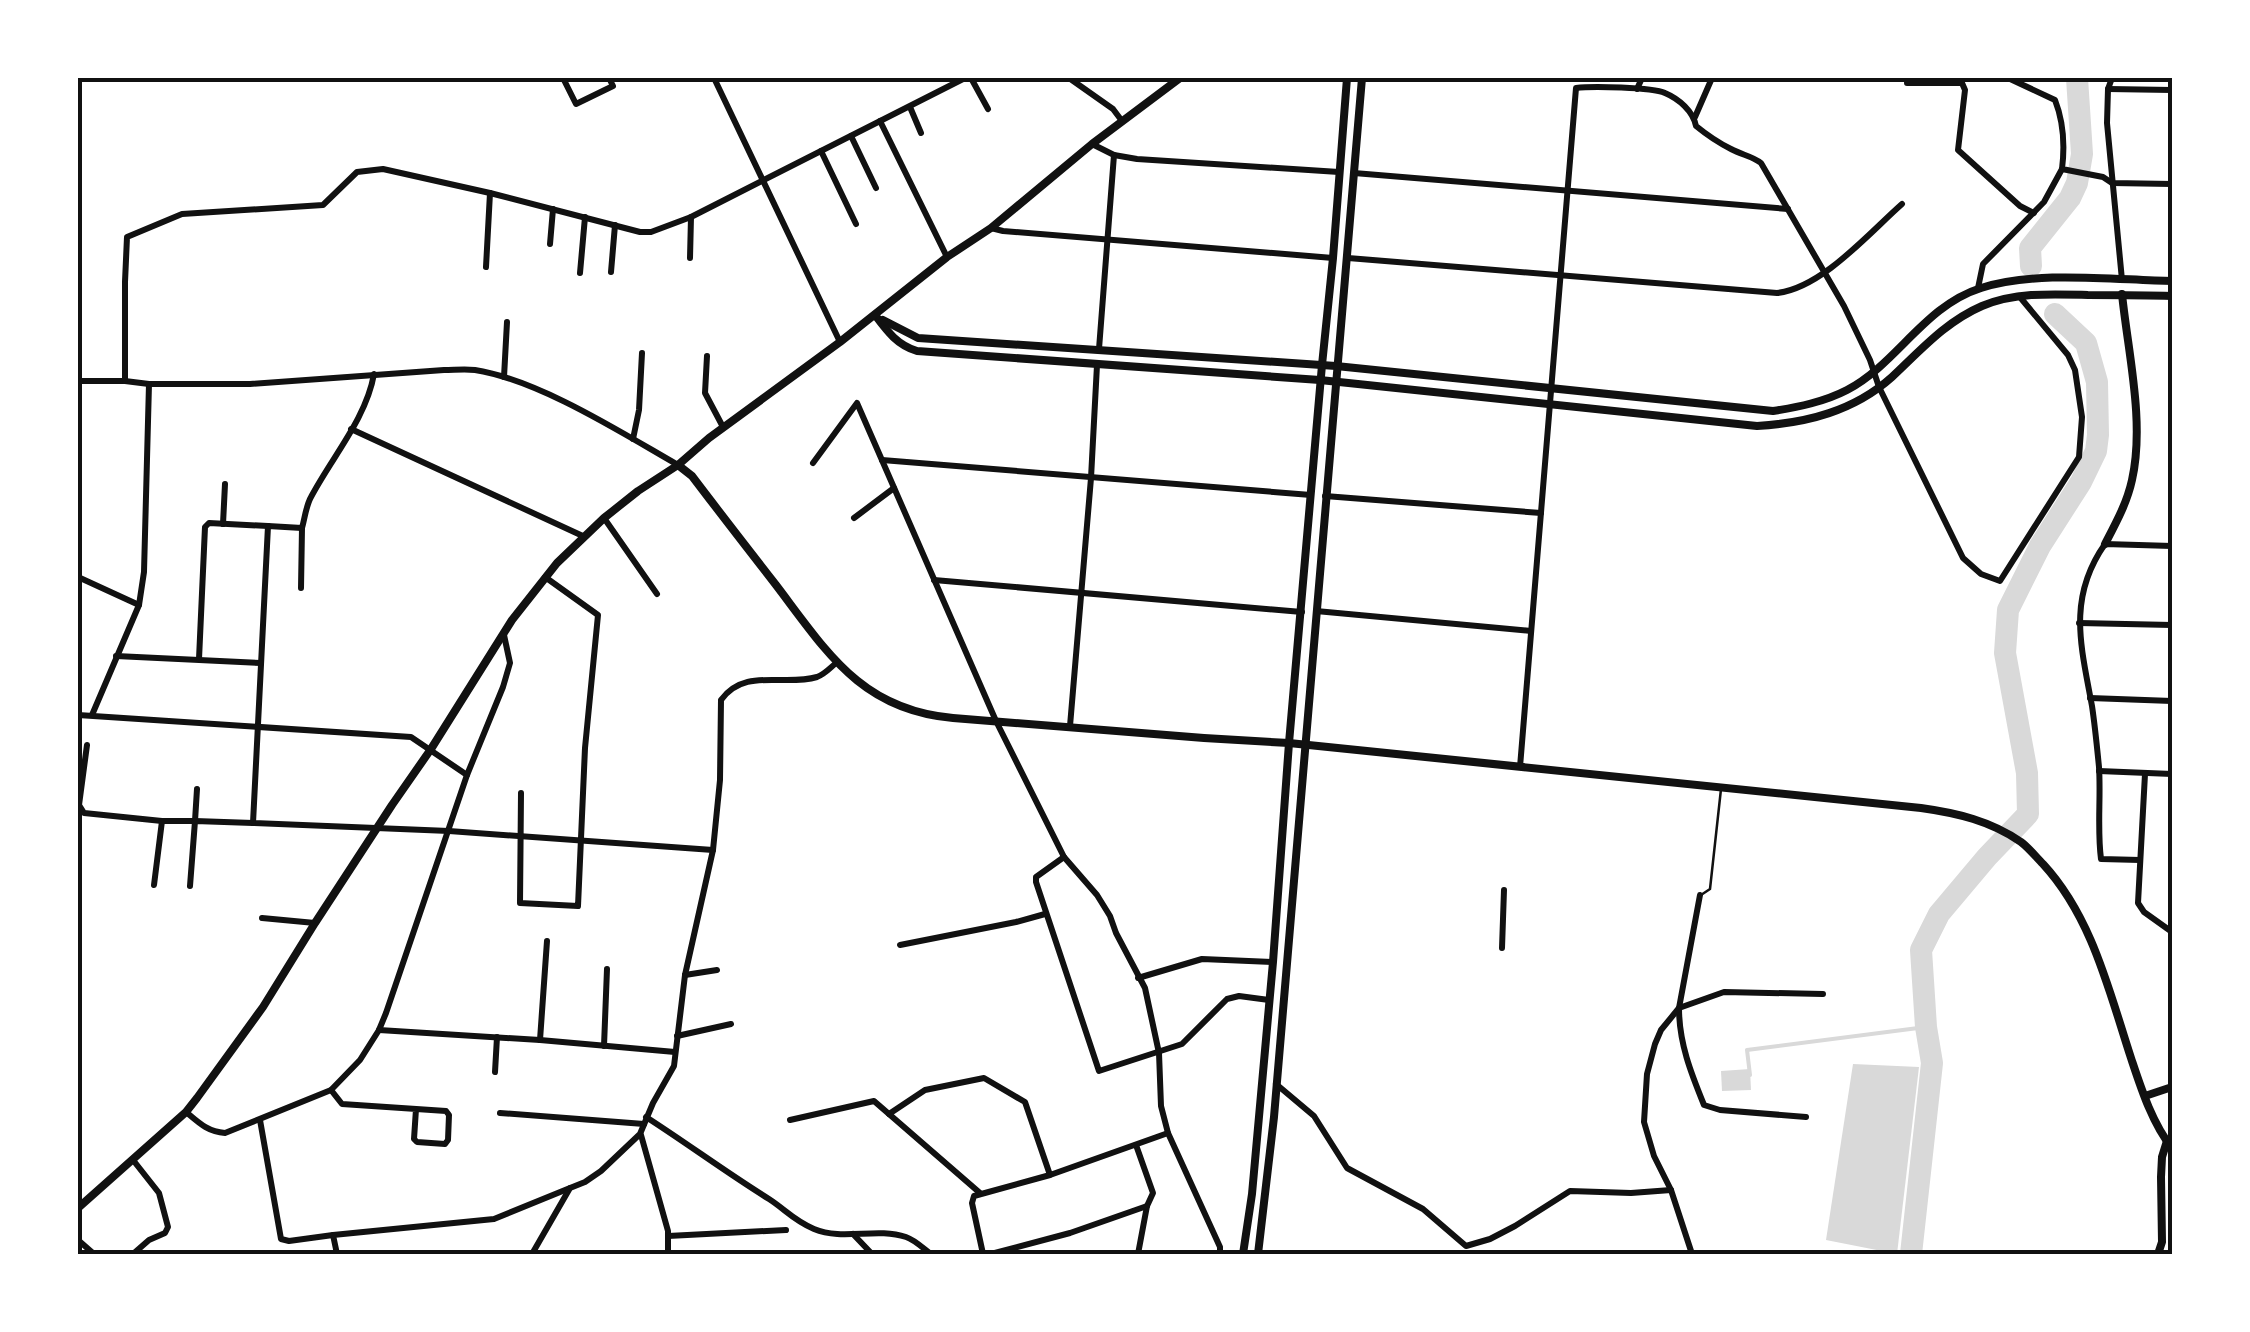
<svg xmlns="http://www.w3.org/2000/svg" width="2250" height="1332" viewBox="0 0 2250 1332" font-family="'Varela Round',sans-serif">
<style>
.water{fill:#d9d9d9}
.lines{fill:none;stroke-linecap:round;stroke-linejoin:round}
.stream{stroke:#d9d9d9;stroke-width:4}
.river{stroke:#d9d9d9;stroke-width:22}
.service{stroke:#111;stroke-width:2.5}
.minor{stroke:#111;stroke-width:6}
.tertiary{stroke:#111;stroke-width:8}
.neatline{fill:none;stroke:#111;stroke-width:4}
</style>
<rect width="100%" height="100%" fill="#fff"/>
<g class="water">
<polygon points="1853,1064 1919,1067 1897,1254 1826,1240"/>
<polygon points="1750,1069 1751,1090 1722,1091 1721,1071"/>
</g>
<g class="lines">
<polyline class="stream" points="1750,1075 1747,1050 1926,1027"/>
<g class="river">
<polyline points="2031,266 2030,248 2070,198 2077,183 2082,154 2077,78"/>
<polyline points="1911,1254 1932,1063 1926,1027 1921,950 1939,914 1987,857 2028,814 2027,773 2005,653 2008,610 2040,546 2081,482 2096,451 2098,435 2097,382 2086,343 2055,314"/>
</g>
<polyline class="service" points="1701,895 1710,889 1721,789"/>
<g class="minor">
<polyline points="569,78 564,80 576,104 613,86 609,78"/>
<polyline points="714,78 840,342"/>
<polyline points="971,78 988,109"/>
<polyline points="1069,78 1113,109 1122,121"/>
<polyline points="1406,78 1421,78"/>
<path d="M2008,78L2055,100C2064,123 2065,145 2062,169L2103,177L2112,183L2172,184"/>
<polyline points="2112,78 2108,89 2107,123 2122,280"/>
<polyline points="1907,83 1962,83 1965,90 1958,150 2020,206 2034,213"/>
<polyline points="1637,89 1642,78"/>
<polyline points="2108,89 2172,90"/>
<polyline points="910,107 921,133"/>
<polyline points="1695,117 1712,78"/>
<polyline points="880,121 947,257"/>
<polyline points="851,136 876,188"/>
<polyline points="1092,144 1114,155 1137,159 1339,172"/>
<polyline points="821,151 856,224"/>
<polyline points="1354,173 1788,209"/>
<polyline points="991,228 1003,231 1333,258"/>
<polyline points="550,244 553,209"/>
<polyline points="690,258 691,217"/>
<path d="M1348,258L1777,293C1822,288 1869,233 1902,204"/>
<polyline points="486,267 490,193"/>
<polyline points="611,272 615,225"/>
<polyline points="580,273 585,217"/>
<polyline points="1978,288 1983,264 2044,202 2062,169"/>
<polyline points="1099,349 1114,155"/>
<polyline points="707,356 705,393 723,427"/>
<path d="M374,374C366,419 332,457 311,497C306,506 305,517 302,528L268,526L253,823L449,831L713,850"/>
<polyline points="504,377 507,322"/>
<path d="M78,381H125L149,384H250L444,370C454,370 465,369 475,370C539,380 622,433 678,465"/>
<polyline points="125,381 125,282 127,237 182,214 323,205 357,172 383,169 490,193 640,232 651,232 691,217 965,78"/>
<polyline points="351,429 585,537"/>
<polyline points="633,439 639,410 642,353"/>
<polyline points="882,460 1311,495"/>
<polyline points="813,463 857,403 996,721 1064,857 1097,895 1110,916 1116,933 1145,988 1159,1053 1161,1106 1168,1133 1220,1247 1220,1254"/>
<polyline points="1325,496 1541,513"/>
<polyline points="604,518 657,594"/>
<polyline points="854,518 894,488"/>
<polyline points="223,524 225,484"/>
<polyline points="78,577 139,605"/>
<polyline points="934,580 1302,612"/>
<polyline points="301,588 302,528"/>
<polyline points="1316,611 1531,631"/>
<polyline points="2079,623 2172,625"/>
<polyline points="116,656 261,663"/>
<polyline points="199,659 205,527 209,523 268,526"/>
<polyline points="2090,698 2172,701"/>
<polyline points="78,715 411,737 467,775"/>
<polyline points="92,715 139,605 144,572 149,384"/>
<polyline points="1070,726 1091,478 1097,365"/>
<polyline points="87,745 79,805 84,813 162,821"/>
<path d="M1520,767L1576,88C1591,86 1652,87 1665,93C1679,99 1693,111 1696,126C1707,135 1719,143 1731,149C1742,155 1752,156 1761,163L1844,306L1870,360L1879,387L1963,558L1981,574L2000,581L2079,457L2082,417L2075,370L2068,355L2019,296"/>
<polyline points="2099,771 2172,774"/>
<polyline points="2145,774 2138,903 2144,912 2172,932"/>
<polyline points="521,793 520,903 578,906 585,748 598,615 545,577"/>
<polyline points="1064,857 1036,877 1036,882 1099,1071 1182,1044 1227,999 1239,996 1269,1000"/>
<path d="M2140,860L2101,859C2097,829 2101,797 2099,767C2097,747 2095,726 2092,706C2081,646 2067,598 2105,544L2172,546"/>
<polyline points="154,885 162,821 195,821 197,789"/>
<polyline points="190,886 195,821 253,823"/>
<path d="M1700,895L1679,1008C1679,1043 1691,1073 1704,1105L1720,1110L1806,1117"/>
<polyline points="262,918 315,923"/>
<polyline points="900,945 1016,922 1045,914"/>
<polyline points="1502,948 1504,890"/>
<polyline points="685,975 717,970"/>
<polyline points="1138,978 1202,959 1273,962"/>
<polyline points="379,1030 540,1040 675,1052"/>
<polyline points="677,1036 731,1024"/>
<polyline points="540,1040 547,941"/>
<polyline points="604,1046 607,969"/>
<polyline points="495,1072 497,1037"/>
<polyline points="1276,1084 1314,1116 1347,1168 1423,1209 1466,1246 1490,1239 1515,1226 1570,1191 1631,1193 1671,1190"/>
<polyline points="331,1090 342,1104 446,1111 449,1115 448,1140 445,1144 417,1142 414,1139 416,1109"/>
<path d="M186,1112C199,1123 208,1132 225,1133L331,1090L360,1060L379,1030L386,1013L467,775L503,687L510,663L504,635"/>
<polyline points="500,1113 644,1124"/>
<polyline points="889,1114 925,1090 984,1078 1025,1102 1050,1175"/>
<path d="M646,1117C688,1144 727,1173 769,1199C786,1210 793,1220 814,1229C843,1241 876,1227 906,1237C915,1240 924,1249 931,1254"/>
<polyline points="260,1120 281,1239 289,1241 333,1235"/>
<polyline points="790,1120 874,1101 980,1193"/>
<polyline points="641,1135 668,1231 668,1254"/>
<polyline points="1136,1145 1153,1193 1147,1206 1138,1254"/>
<polyline points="853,1234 872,1254"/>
<polyline points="668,1236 786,1230"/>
<polyline points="78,1240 94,1254"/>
<polyline points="133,1254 149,1240 165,1233 168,1227 159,1193 133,1160"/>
<polyline points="337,1254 333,1235 494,1219 570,1188"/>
<path d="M532,1254L570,1188L585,1182L601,1171L640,1134L653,1103L674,1066L685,975L713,850L720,780L721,700C745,667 783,687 817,677C825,674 830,668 836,663"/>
<polyline points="983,1254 972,1203 974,1196 1050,1175 1168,1133"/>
<polyline points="991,1254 1070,1233 1147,1206"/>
<polyline points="1692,1254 1671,1190 1654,1156 1644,1122 1647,1074 1655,1044 1661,1030 1679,1008 1724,992 1823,994"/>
</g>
<g class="tertiary">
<path d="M875,315C887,331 897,345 917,351L1320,380L1757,426C1807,423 1854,411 1892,377C1920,351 1945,322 1982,306C2016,292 2052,294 2088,295C2116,295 2144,295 2172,296"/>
<path d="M883,320L918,338L1336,366L1773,411C1798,407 1824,402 1847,390C1897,364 1924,306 1981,288C2036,270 2114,280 2172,281"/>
<path d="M678,465L692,476C720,513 748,549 776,585C827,652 861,710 953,718L1204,738L1289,743L1921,808C1957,813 1991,821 2021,842C2029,848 2036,857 2043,864C2092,917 2109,991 2131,1058C2141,1088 2152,1123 2172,1148"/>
<path d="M2105,544C2116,523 2127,503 2132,480C2145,422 2128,353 2122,294"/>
<polyline points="2145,1096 2172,1087"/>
<polyline points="78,1208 186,1112 197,1098 263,1007 315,923 392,805 431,749 512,620 557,563 604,518 638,491 678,465 709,438 840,342 947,257 991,228 1092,144 1180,78"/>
<polyline points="1243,1254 1252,1194 1273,962 1289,743 1322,365 1333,258 1347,78"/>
<polyline points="1258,1254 1274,1117 1362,78"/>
<polyline points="2158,1254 2162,1242 2161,1177 2162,1157 2167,1141"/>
</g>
</g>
<rect width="2250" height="1332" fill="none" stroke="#ffffff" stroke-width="160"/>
<rect x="80" y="80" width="2090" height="1172" class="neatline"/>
</svg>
